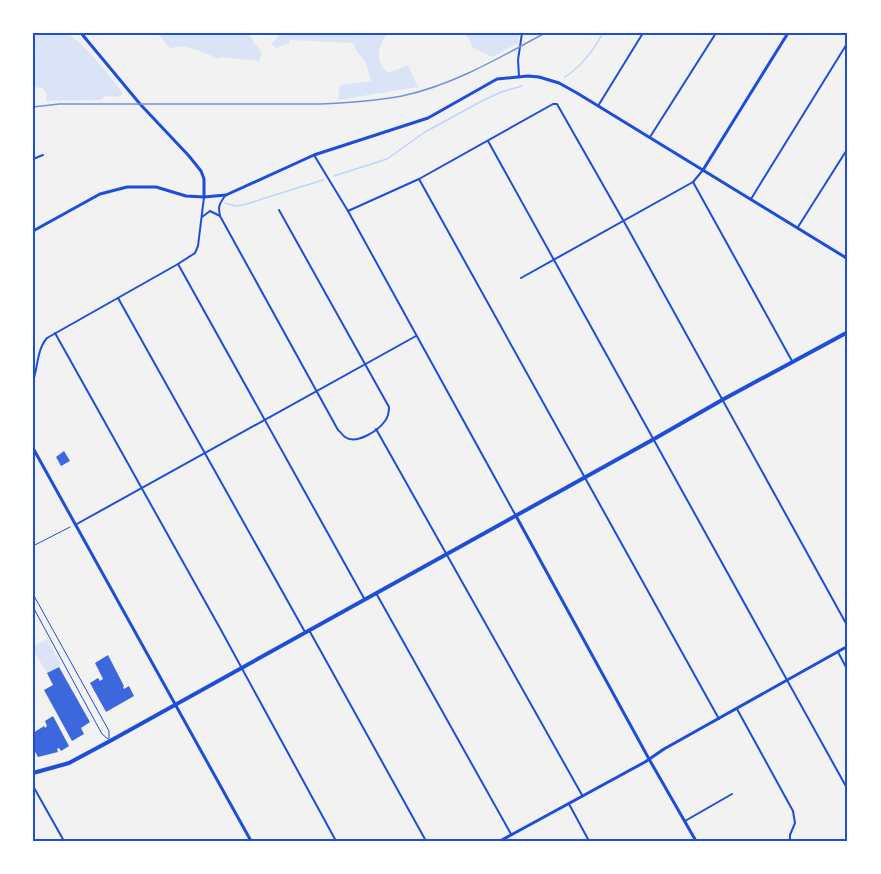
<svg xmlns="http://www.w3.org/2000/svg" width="881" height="874" viewBox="0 0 881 874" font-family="Poppins,sans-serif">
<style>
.green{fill:#dbe4f7}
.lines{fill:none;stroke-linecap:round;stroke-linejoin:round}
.stream{stroke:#bfd3fe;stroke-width:1.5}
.building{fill:#3d67dc}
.service{stroke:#1d4ed8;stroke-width:1}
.minor{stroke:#1d4ed8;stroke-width:2}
.tertiary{stroke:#1d4ed8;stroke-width:3}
.secondary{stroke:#1d4ed8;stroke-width:3}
.primary{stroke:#1d4ed8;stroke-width:4}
.rail{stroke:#7290e2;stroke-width:1.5}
.neatline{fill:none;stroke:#1d4ed8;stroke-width:2}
</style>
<rect width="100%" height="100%" fill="#f2f2f2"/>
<g class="green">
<path d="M33,33H67C89,48 105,71 122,92V95L116,97L105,96L101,100L46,101L47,94L42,88L33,87Z"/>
<path d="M158,33H251L250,36L262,54L259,61L221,57L219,59C205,54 185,42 170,49Z"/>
<path d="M279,33H387C378,49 374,59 388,73L408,65L418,87L338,100L340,85L371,81L366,63L356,50L353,43L289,40V44L281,46L277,48L271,44L279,35Z"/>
<polygon points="466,33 520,33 518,43 492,57 473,48"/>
<polygon points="47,639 61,665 47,673 33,650 33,647"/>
</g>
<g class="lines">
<g class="stream">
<path d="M565,77C582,66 593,51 603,33"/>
<polyline points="334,176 387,159 425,132 480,102 501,92 522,86"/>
<polyline points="225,203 236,206 243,205 323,180"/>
</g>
</g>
<g class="building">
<polygon points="64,451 70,461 61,466 56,457"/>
<polygon points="108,655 124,686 123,687 124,689 129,686 134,696 106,712 90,683 98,678 100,681 103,679 95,663"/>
<polygon points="59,667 90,722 81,728 84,734 72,741 44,690 53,685 47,673"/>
<polygon points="53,716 69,746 61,751 59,748 57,749 58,752 38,757 33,748 33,733 44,726 45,728 47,726 45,721"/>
</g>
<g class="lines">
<g class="service">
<polyline points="33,546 70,527"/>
<polyline points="33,594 109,731 109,739"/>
<polyline points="33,607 102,734 108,739"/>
</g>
<g class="minor">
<polyline points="519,76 518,60 522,33"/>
<polyline points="598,106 643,33"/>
<polyline points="650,137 716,33"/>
<polyline points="488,141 848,790"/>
<polyline points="314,155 348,211 516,516"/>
<polyline points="33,159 43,155"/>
<polyline points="419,179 719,719"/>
<polyline points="693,182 792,361"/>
<path d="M225,196C219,204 218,207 220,216L338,430C341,432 342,435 345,437C356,445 378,431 385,421C388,417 389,413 389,407L279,210"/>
<polyline points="751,199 848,42"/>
<polyline points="348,211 419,179 553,104 557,104 627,227 848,627"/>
<polyline points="202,217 210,211 220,216"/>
<polyline points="798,227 848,148"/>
<polyline points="178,264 365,600"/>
<polyline points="521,278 693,182 703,170"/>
<polyline points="118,298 305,632"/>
<polyline points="55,333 221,630 336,841"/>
<path d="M33,381C38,367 37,349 47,338L178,264L195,253L198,246L204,197"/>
<polyline points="376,429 582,795"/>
<polyline points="75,525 416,336"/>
<polyline points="846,543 848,542"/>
<polyline points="376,593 511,834"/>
<polyline points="309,630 426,841"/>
<polyline points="838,652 848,671"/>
<polyline points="737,709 793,811 795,823 790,835 790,841"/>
<polyline points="33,786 64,841"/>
<polyline points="569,804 589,841"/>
<polyline points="685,821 732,794"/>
</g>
<g class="tertiary">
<polyline points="81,33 140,104 189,156 201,171 204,179 204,197"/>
<polyline points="703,170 788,33"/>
<polyline points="33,448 251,841"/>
<polyline points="516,516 649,759 696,841"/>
</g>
<g class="secondary">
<polyline points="33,231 100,194 127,187 156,187 186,196 204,197 226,195 314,155 428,118 497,79 528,76 539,77 559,83 577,93 848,259"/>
<polyline points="500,841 645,762 664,749 848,646"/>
</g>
<polyline class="primary" points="33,773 69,763 110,741 654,439 722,400 848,332"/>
<path class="rail" d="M33,107L59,104H320C347,103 375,101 402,96C453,85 499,58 545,33"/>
</g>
<rect width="881" height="874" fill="none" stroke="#ffffff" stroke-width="69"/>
<rect x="34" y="34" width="812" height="806" class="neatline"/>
</svg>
